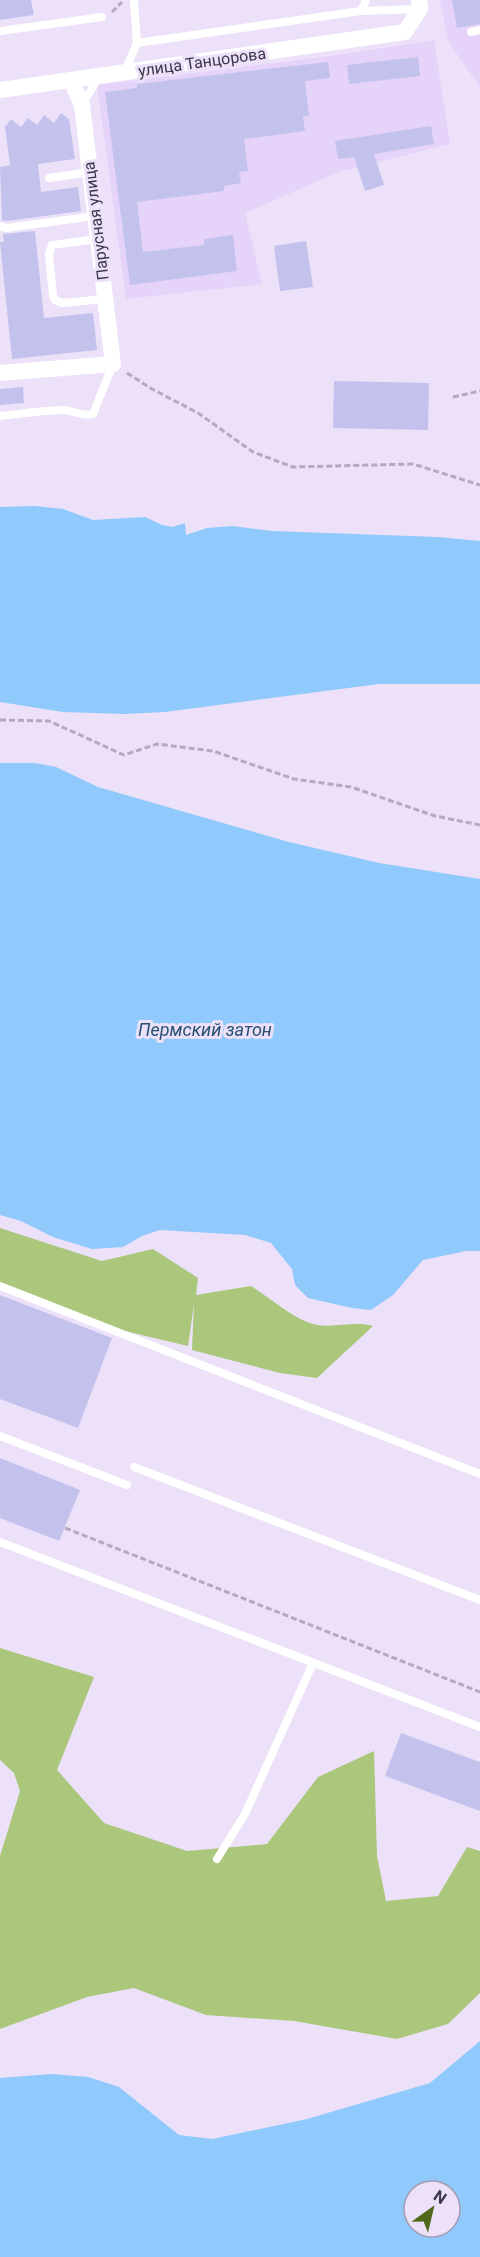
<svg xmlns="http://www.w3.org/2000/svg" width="480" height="2257" viewBox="0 0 480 2257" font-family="Roboto,sans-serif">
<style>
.built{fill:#e5d3fa}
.green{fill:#aac77c}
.water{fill:#90c9fb;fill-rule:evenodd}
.building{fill:#c3c2ed}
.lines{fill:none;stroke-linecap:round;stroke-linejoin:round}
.path{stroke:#b3aabf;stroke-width:3;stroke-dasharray:6 3;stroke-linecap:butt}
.service{stroke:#fff;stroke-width:8}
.minor{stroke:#fff;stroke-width:16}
.labels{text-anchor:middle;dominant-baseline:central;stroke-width:6;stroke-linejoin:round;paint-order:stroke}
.street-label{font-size:16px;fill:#3d3646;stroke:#ece1f9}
.water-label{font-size:18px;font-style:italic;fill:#275072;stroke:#ece1f9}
</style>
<rect width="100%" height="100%" fill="#ece1f9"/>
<g class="built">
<polygon points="440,0 480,0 480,87 448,41"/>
<polygon points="434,40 450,144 339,172 245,213 262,284 126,299 97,85 338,55"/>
</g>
<g class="green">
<path d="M0,1228L102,1261L153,1249L198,1278L196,1295L251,1286C267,1296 290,1315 307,1322C328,1331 352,1320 373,1326L317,1378L280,1373L192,1350L194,1304L188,1346L74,1319L0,1285Z"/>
<polygon points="0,1648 94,1677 57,1770 104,1823 187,1851 267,1844 318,1777 374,1751 377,1856 386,1901 438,1896 467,1847 480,1851 480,1993 448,2024 397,2039 294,2021 206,2015 134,1988 87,1997 0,2029 0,1856 20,1791 14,1773 0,1760"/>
</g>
<g class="water">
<polygon points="35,506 63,509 93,520 145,517 162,525 172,527 185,523 186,535 207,528 232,526 272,531 437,537 480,541 480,684 379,684 165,712 125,714 63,712 0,702 0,507"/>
<polygon points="0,763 35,763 56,767 98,787 289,842 379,863 480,879 480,1251 466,1251 423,1260 393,1295 371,1310 352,1308 308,1298 295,1285 292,1269 271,1243 245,1235 160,1230 142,1236 123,1247 92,1249 53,1237 21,1221 0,1215"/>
<path d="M480,2041V2257H0V2078L51,2074L88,2077L119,2087L179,2135L212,2139L307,2119L430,2083ZM414,2191H450V2227H414Z"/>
</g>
<g class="building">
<polygon points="0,0 31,0 34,15 0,20"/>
<polygon points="452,0 480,0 480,24 457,28"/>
<polygon points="418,57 420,76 349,84 347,65"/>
<polygon points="328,62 330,78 305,81 309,116 303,116 305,131 244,139 248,171 239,172 241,183 224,186 224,191 137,202 143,252 204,245 204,239 233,235 237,271 130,285 105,92 137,88 137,84"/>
<polygon points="61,113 69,119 75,159 38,164 41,192 78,187 81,211 7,221 2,220 0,167 10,165 5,127 11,119 21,127 28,118 37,125 44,115 54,123"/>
<polygon points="431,126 434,144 374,154 384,185 365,191 354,157 338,159 335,141"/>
<polygon points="35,231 44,318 93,313 97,350 12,359 0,242 4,242 3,234"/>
<polygon points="306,241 313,287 280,291 274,246"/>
<polygon points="334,381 429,383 428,430 333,428"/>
<polygon points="23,387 24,403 0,405 0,389"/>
<polygon points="0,1295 112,1338 78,1428 0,1399"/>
<polygon points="0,1458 80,1490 59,1541 0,1518"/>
<polygon points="401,1733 480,1762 480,1811 385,1776"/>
</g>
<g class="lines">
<g class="path">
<polyline points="112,12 122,2"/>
<polyline points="127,373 152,389 198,413 253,452 293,467 413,464 480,485"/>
<polyline points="453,397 480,391"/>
<polyline points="0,720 49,721 124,755 157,744 213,751 294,779 351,787 435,816 480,825"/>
<polyline points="65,1528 480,1692"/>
</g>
<g class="service">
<polyline points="361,11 420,9"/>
<polyline points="0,31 102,17"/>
<polyline points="471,32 480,30"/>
<polyline points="137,43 361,11 366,0"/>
<polyline points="124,73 137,43 134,0"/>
<polyline points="82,105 99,77"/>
<polyline points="49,178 90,172"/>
<polyline points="0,226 6,228 95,216"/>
<polyline points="98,239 52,245 49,254 53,296 55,300 62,303 105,299"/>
<path d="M0,416C21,414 43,410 64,410C75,411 82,417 93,414L113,364"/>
<polyline points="0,1286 480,1474"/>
<polyline points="0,1436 127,1485"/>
<polyline points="134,1467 480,1600"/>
<polyline points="0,1542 480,1727"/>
<polyline points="217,1859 245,1814 313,1663"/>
</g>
<g class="minor">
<polyline points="0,90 405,32 420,9 419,0"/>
<polyline points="0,373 113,364 82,105 71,80"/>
</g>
</g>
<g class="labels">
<g class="street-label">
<text transform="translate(202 62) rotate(-8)">улица Танцорова</text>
<text transform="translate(96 221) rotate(-97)">Парусная улица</text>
</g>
<g class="water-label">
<text x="205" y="1029">Пермский затон</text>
</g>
</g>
<g transform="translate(432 2209) rotate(34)"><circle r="28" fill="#ece1f9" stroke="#a69db1" stroke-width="1.5"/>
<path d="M0-4.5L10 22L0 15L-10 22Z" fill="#4f681a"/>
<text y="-9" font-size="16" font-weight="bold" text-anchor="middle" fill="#3d3646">N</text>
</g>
</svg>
